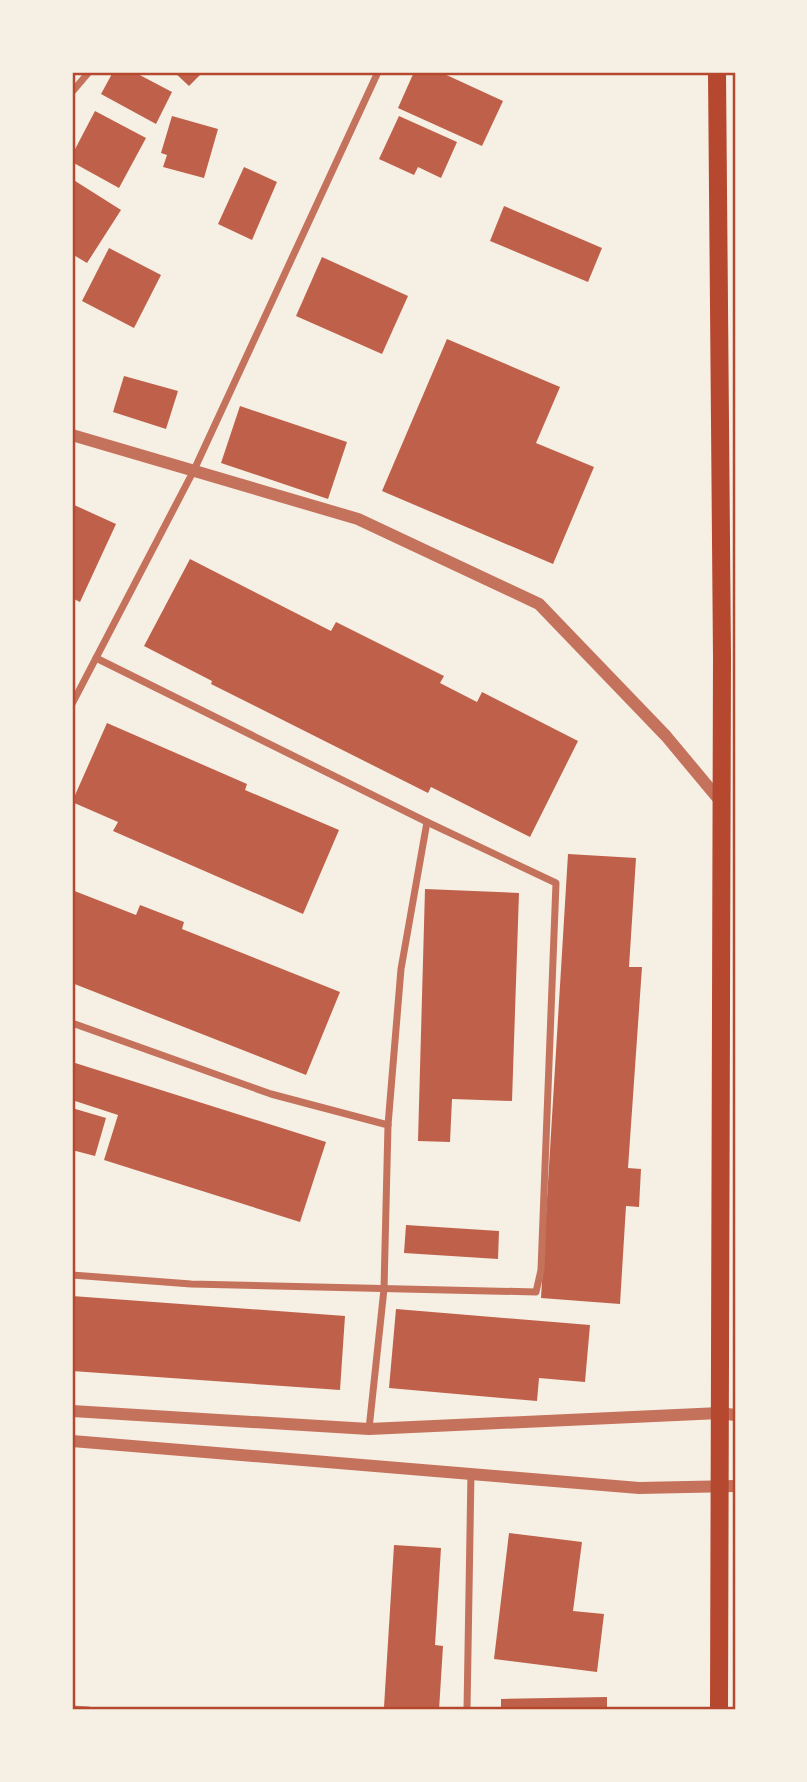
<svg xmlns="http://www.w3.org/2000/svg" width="807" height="1782" viewBox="0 0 807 1782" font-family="Cabin,sans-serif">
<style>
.building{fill:#bf614a}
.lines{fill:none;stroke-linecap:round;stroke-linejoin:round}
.minor{stroke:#c5725c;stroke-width:7}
.tertiary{stroke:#c5725c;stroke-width:12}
.primary{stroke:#b5482f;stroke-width:18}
.neatline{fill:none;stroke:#b5482f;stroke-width:2.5}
</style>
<rect width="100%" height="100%" fill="#f6efe4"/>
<g class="building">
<polygon points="113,72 134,72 172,92 156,124 101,94"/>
<polygon points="174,72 203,72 189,86"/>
<polygon points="414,72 440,72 503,101 482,146 398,108"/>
<polygon points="95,111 146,138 119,188 72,162 72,155"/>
<polygon points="172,116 218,129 204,178 163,167 167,155 161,153"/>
<polygon points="399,116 457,142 441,178 418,167 414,175 379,159"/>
<polygon points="244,167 277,182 252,240 218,224"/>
<polygon points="72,179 121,210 87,263 72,254"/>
<polygon points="504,206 602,248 588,282 490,241"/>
<polygon points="109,248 161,275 134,328 82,301"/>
<polygon points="322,257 408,296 382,354 296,316"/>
<polygon points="447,339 560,387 536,443 594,467 553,564 382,491"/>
<polygon points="124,376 178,391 166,429 113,412"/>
<polygon points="240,406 347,442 328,499 221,463"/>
<polygon points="72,504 116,524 80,602 72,598"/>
<polygon points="190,559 331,631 336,622 444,676 440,683 477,702 482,692 578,741 530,837 431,787 428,793 211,684 212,681 144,646"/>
<polygon points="107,723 247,784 245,790 339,830 303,914 113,831 118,822 72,802"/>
<polygon points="568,854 636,858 629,967 642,967 628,1168 641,1169 639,1207 626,1206 620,1304 541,1298"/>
<polygon points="425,889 519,893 512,1101 452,1099 450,1142 418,1141"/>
<polygon points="72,890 136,915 140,905 184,922 182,929 340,992 306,1075 72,983"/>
<polygon points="72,1062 326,1142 300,1222 104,1160 118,1115 72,1100"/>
<polygon points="72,1108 106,1118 95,1156 72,1150"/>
<polygon points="406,1225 499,1231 498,1259 404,1253"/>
<polygon points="72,1296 345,1316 340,1390 72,1371"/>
<polygon points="396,1309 590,1325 585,1382 539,1378 537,1401 389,1388"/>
<polygon points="509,1533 582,1542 573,1611 604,1614 597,1672 494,1659"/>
<polygon points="394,1545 441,1548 435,1645 443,1646 439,1710 384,1707"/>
<polygon points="607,1697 607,1710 501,1710 501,1699"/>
</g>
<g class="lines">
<g class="minor">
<polyline points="72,92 89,72"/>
<polyline points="72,704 194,470 378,72"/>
<polyline points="72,1023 271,1094 388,1125"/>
<polyline points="72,1275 191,1284 536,1292 541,1270 556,883 427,822 96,658"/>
<polyline points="369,1429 384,1289 388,1125 401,969 427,822"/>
<polyline points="72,1709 88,1710"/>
<polyline points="467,1710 471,1473"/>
</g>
<g class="tertiary">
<polyline points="72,435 358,519 539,604 666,736 721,802"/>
<polyline points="72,1411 369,1429 720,1413 735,1415"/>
<polyline points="72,1441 639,1488 735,1486"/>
</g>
<polyline class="primary" points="717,72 722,657 719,1710"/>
</g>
<rect width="807" height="1782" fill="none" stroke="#f6efe4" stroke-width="147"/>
<rect x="74" y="74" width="660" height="1634" class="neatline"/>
</svg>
